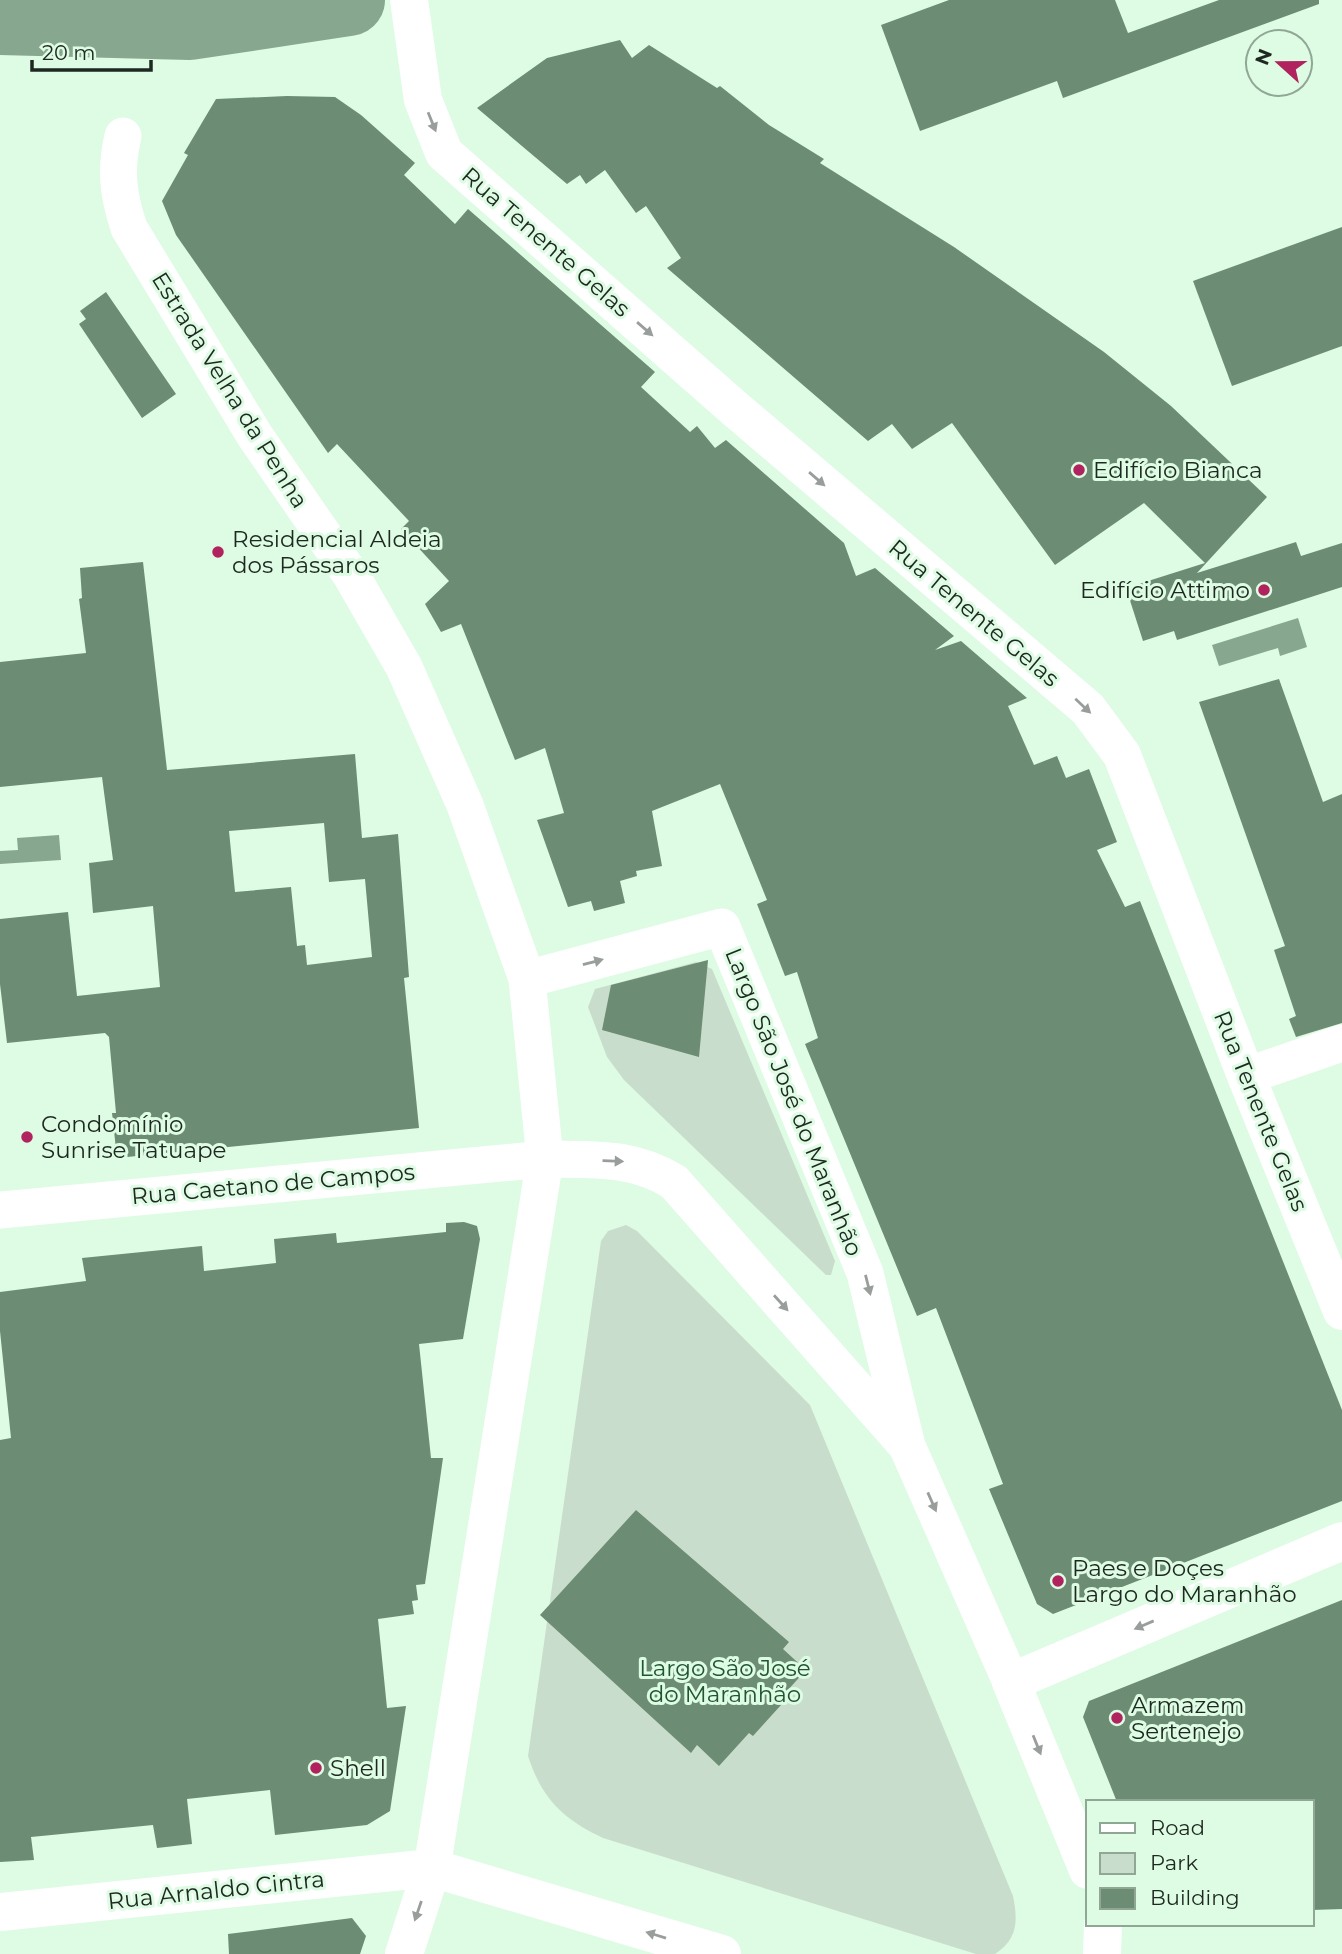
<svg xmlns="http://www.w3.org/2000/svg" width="1342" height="1954" viewBox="0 0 1342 1954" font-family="Montserrat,sans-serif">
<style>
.green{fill:#c9ddcd}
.water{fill:#87a78e}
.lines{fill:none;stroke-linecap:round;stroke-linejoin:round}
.river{stroke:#87a78e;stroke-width:72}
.building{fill:#6c8c73;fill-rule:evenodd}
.minor{stroke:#fff;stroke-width:37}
.tertiary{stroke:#fff;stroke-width:38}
.secondary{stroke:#fff;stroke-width:38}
.oneway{fill:#999e9b}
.poi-dot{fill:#b0235e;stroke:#defbe4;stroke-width:2.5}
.labels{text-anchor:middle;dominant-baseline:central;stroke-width:6;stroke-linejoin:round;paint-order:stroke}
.street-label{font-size:23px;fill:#1d2820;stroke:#defbe4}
.poi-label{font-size:23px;fill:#1d2820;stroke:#defbe4;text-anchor:start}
.park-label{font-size:23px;fill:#215532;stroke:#defbe4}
</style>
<rect width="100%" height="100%" fill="#defbe4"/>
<g class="green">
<polygon points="696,962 712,969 835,1261 831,1275 826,1275 624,1080 607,1057 588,1007 595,989"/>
<path d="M626,1225L637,1231L810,1405L1013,1896C1018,1921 1018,1939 995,1954H976L603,1838C563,1819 542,1799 528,1756L601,1241L608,1231Z"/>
</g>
<g class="water">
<polygon points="1298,618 1307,647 1280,656 1278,648 1219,666 1212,645"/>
<polygon points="59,835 61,860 0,864 0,851 18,850 17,838"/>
</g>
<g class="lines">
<polyline class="river" points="0,19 190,24 349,0"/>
</g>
<g class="building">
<polygon points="949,0 1115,0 1128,33 1219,0 1319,0 1319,4 1063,98 1057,81 920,131 881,25"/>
<polygon points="620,40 632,58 649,45 717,88 720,86 769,125 824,159 820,163 954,247 1104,352 1171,406 1267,497 1197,573 1296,542 1301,556 1342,543 1342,587 1177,640 1174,631 1143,641 1126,588 1205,563 1144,503 1055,565 952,423 912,449 892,424 868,441 667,268 681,258 646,206 636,213 605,170 586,184 580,175 567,184 477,108 547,58"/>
<polygon points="287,96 335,97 361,115 415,163 404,175 455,224 468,209 655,372 641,387 690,432 697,426 715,448 726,440 844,543 856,576 875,568 954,636 935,650 961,641 1027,698 1008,706 1034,765 1057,756 1066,778 1089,769 1117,842 1097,850 1125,907 1140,901 1342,1410 1342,1501 1053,1614 1037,1604 989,1489 1003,1484 936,1308 917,1316 805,1044 818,1038 797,972 785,976 757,904 767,900 720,784 652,811 662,866 636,871 637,876 620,881 625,903 594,911 591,901 568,907 537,820 564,813 545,748 515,760 461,624 441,632 425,604 449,581 401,529 409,521 337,444 328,453 176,235 162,201 188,155 184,153 216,99"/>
<polygon points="1342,227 1342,346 1232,386 1193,281"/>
<polygon points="106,292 176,394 142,418 79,324 86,319 80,311"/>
<path d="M143,562L167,770L355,754L362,838L398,834L409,977L404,978L419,1128L117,1158L112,1113H116L109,1037L105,1033L7,1043L0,984V919L68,912L77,996L160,987L153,906L93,913L89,863L113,860L102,777L0,787V662L86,653L79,599L82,598L80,568ZM324,823L329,882L365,879L372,957L307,965L305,945L297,946L291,887L235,892L229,831Z"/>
<polygon points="1279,679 1323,802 1342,794 1342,1023 1296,1037 1289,1019 1296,1016 1274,950 1285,946 1199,702"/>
<polygon points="708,960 699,1057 602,1030 611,985"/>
<polygon points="464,1222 477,1226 480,1239 463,1339 419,1344 431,1458 443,1458 425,1584 416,1585 418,1600 412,1601 414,1614 378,1619 387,1708 406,1706 390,1811 367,1825 275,1835 270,1790 187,1799 192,1844 157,1848 153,1825 31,1837 34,1860 0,1862 0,1440 11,1438 0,1331 0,1292 86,1281 82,1258 202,1246 204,1271 276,1263 274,1239 336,1233 337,1243 446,1232 446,1223"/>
<polygon points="636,1510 789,1642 783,1649 806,1670 777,1702 781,1705 753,1736 749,1733 719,1766 697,1745 691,1753 540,1615"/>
<polygon points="1342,1600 1342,1909 1312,1910 1312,1802 1117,1802 1083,1717 1089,1701"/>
<polygon points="352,1918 366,1936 360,1954 229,1954 228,1934"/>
</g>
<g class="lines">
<g class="minor">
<path d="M123,136C115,170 118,195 129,228L255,436L351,575L404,667L465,805L527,979L545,1159L432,1868"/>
<polyline points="527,979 722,927 865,1273 907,1446 1011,1682"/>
<polyline points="1246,1076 1342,1043"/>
<path d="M0,1210L545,1159C593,1160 632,1156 674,1182L907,1446"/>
</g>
<g class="tertiary">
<polyline points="409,0 423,100 444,153 734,408 1088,709 1122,755 1246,1076 1342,1311"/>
<polyline points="1088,1870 1011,1682 1342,1541"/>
<polyline points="404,1954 432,1868"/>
<polyline points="1102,1954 1103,1924"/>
</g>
<polyline class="secondary" points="0,1912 432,1868 722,1954"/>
</g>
<defs><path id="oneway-solid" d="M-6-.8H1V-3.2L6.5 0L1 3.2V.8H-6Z" transform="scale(1.75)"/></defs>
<g class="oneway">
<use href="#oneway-solid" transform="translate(432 122) rotate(68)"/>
<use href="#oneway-solid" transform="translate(645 329) rotate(41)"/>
<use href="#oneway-solid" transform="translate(817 479) rotate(41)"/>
<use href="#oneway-solid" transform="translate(1083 706) rotate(43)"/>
<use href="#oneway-solid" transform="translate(593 962) rotate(-15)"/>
<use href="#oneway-solid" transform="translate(613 1161) rotate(2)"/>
<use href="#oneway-solid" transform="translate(868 1285) rotate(76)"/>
<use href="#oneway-solid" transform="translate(781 1303) rotate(48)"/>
<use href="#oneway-solid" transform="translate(932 1502) rotate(66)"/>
<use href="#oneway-solid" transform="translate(1144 1625) rotate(157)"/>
<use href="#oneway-solid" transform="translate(1037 1745) rotate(68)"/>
<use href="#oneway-solid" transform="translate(418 1911) rotate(109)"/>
<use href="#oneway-solid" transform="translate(656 1935) rotate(-163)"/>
</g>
<g class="poi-dot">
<circle cx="1079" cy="470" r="7"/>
<circle cx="218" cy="552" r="7"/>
<circle cx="1264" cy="590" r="7"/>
<circle cx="27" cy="1137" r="7"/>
<circle cx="1058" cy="1581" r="7"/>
<circle cx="1117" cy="1718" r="7"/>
<circle cx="316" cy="1768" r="7"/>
</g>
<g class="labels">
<g class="street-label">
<text transform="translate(546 242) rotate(41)">Rua Tenente Gelas</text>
<text transform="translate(230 390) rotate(58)">Estrada Velha da Penha</text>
<text transform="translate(974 613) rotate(40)">Rua Tenente Gelas</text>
<text transform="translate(794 1102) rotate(68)">Largo São José do Maranhão</text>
<text transform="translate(1261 1111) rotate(68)">Rua Tenente Gelas</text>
<text transform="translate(273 1184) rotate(-5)">Rua Caetano de Campos</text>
<text transform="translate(216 1890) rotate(-6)">Rua Arnaldo Cintra</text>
</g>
<g class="poi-label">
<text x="1093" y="470">Edifício Bianca</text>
<text x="232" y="539">Residencial Aldeia<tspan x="232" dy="26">dos Pássaros</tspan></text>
<text x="1250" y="590" text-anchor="end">Edifício Attimo</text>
<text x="41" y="1124">Condomínio<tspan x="41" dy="26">Sunrise Tatuape</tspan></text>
<text x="1072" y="1568">Paes e Doçes<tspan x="1072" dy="26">Largo do Maranhão</tspan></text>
<text x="1131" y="1705">Armazem<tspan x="1131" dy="26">Sertenejo</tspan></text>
<text x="330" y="1768">Shell</text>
</g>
<g class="park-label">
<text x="725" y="1668">Largo São José<tspan x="725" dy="26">do Maranhão</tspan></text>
</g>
</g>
<rect x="1086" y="1800" width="228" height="126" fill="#defbe4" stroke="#91a796" stroke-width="2"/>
<rect x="1100" y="1823" width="35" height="10" fill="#ffffff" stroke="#91a796" stroke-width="2"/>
<text x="1150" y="1835" font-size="21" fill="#1d2820">Road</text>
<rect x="1100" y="1853" width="35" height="21" fill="#c9ddcd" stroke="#91a796" stroke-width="2"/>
<text x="1150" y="1870" font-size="21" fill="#1d2820">Park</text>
<rect x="1100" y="1888" width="35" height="21" fill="#6c8c73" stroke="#91a796" stroke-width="2"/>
<text x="1150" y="1905" font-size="21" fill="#1d2820">Building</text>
<g transform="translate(1279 63) rotate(291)"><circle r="33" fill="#defbe4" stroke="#91a796" stroke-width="2"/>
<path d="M0-5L12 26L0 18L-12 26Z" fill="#b0235e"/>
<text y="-10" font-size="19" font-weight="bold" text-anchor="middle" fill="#1d2820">N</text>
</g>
<path d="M32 60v10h119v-10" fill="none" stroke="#1d2820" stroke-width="3.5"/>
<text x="42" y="60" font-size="21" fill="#1d2820" stroke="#defbe4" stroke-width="5" paint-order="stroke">20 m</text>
</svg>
